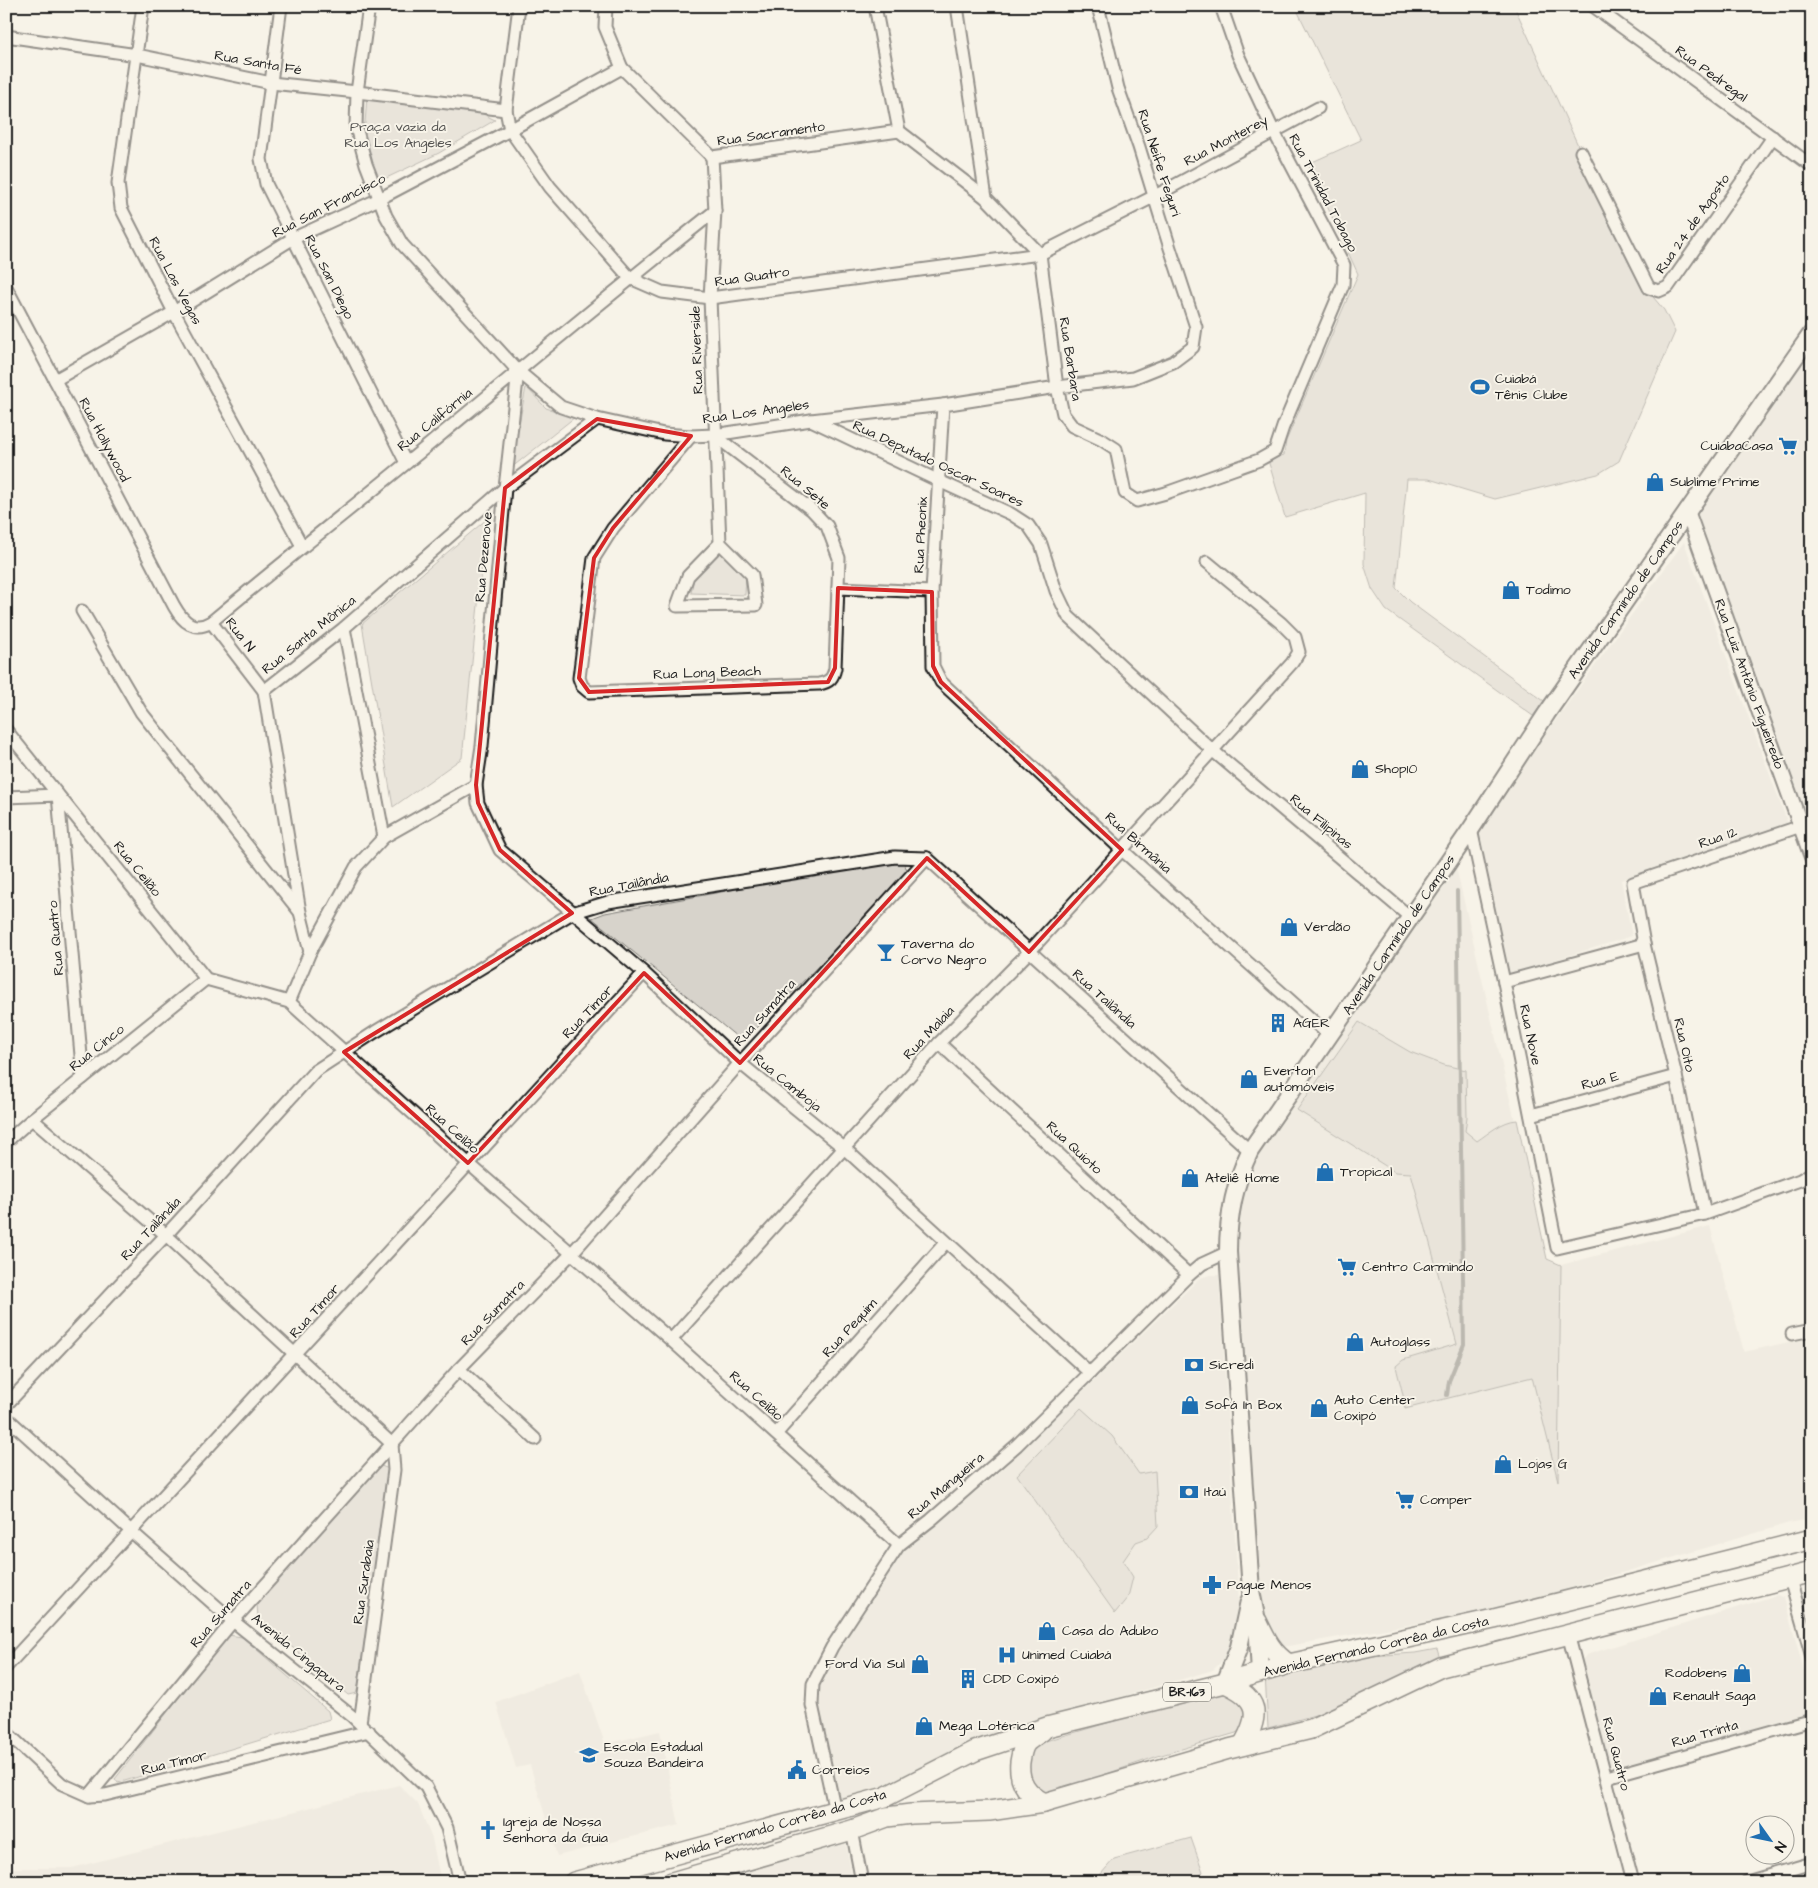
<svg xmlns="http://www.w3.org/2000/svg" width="1818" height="1888" viewBox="0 0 1818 1888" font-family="'Architects Daughter',sans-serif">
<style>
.built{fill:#e6e3d9}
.green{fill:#d7d3cb;stroke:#7a7874}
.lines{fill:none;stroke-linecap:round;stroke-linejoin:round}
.stream{stroke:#72716c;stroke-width:4}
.minor-casing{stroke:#1c1c1c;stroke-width:15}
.tertiary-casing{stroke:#1c1c1c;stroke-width:18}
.secondary-casing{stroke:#1c1c1c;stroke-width:20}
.trunk-casing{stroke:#1c1c1c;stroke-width:22}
.minor{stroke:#f7f3e8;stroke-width:11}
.tertiary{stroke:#f7f3e8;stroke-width:14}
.secondary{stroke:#f7f3e8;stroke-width:16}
.trunk{stroke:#f7f3e8;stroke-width:19}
.marked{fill:none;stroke:#d62828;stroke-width:4;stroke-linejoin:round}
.labels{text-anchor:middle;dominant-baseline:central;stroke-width:4;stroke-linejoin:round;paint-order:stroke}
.shield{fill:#f7f3e8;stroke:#5e5c59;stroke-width:1}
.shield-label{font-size:12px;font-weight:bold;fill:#1c1c1c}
.street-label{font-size:14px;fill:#1c1c1c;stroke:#f7f3e8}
.park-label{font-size:14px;fill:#545351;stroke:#f7f3e8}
.poi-label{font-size:14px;fill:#1c1c1c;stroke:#f7f3e8;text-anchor:start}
</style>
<rect width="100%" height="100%" fill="#f7f3e8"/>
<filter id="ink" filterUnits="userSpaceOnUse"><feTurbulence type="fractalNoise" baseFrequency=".02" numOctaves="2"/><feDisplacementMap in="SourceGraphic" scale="10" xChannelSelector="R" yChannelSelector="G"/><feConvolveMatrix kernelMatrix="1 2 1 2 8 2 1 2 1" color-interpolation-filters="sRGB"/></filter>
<g filter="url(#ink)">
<g class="built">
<polygon points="1812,340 1812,814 1803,820 1693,514"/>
<polygon points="1684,542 1788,824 1621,880 1632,936 1506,975 1476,831"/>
<polygon points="1456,867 1547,1259 1561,1265 1710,1226 1744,1352 1812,1337 1812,1518 1789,1523 1500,1609 1282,1647 1270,1640 1259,1600 1238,1294 1237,1212 1259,1151"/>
<polygon points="1210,1275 1219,1275 1240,1621 1229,1654 1213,1670 984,1737 896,1784 838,1802 817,1701 821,1681 898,1555 995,1476 1200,1278"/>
<polygon points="1812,1579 1812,1623 1801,1582"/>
<polygon points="1777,1595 1784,1598 1812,1700 1812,1713 1614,1767 1606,1760 1582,1661 1586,1655"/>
<polygon points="580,1671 605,1744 660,1731 679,1825 557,1856 530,1765 516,1768 496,1702"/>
<polygon points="399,1785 418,1804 432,1839 441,1882 6,1882 6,1868 72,1868"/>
<polygon points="845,1839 853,1882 699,1882"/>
</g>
<g class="green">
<polygon points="1295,6 1513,6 1515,8 1637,274 1648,291 1664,310 1675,332 1619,461 1598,474 1495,499 1429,479 1407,479 1396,588 1410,602 1544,701 1533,716 1386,610 1372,589 1364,564 1365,493 1285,517 1268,460 1284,455 1286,441 1358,274 1308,164 1361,140"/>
<polygon points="367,96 477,111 495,120 439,153 380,181 371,161 364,137"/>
<polygon points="526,387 546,408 575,417 511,468"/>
<polygon points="487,519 462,758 393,807 362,624"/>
<polygon points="721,552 746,572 745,595 691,593 694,578"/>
<polygon points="902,859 909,874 751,1034 737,1037 592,918 605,913"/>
<path d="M1359,1022L1410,1052L1444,1065L1466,1070L1467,1117L1465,1131L1477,1141C1489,1133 1502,1121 1517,1120L1547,1259L1561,1265L1558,1481L1532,1377L1405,1409C1404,1394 1399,1381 1396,1366L1403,1360L1457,1344L1411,1173L1395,1172L1297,1110Z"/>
<polygon points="1081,1408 1112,1436 1139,1474 1155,1471 1158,1526 1147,1538 1136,1542 1123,1561 1133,1577 1128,1597 1115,1613 1017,1475"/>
<polygon points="381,1466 389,1469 357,1693 348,1695 258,1618 257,1603"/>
<polygon points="228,1635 242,1637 328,1711 330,1719 118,1783 115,1779"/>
<polygon points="1437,1649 1440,1659 1326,1712 1268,1728 1265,1674 1355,1657 1415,1653"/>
<polygon points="1223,1689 1247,1704 1244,1727 1236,1733 1158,1756 1049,1794 1029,1785 1024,1753 1032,1745"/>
<polygon points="1191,1838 1203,1872 1194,1882 1094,1882 1114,1859"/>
</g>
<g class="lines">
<polyline class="stream" points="1447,1395 1449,1381 1464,1344 1457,891"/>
<g class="minor-casing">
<g id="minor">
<polyline points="143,6 118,183 121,208 174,312 302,546"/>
<polyline points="281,6 261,159 266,184 406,463"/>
<polyline points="369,6 357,92 356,127 366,164 386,216 402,244 518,371 561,407 597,419 664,434 691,436 714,435 811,420 943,405 1057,387 1133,378 1173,362 1193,347 1196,327 1170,248 1139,147 1118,88 1098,6"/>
<polyline points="519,6 506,110 510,130 550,187 630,278 662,292 710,298 1040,254 1153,197 1318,108"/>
<polyline points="606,6 605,27 622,68 712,157"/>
<polyline points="957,6 986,198"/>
<polyline points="1593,6 1812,166"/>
<polyline points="6,36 137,55 271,83 357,92 506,110"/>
<polyline points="899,131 986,198 1040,254 1057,387 1063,414 1072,426 1102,440 1116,449 1125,493 1137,501 1166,493 1259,460 1275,451 1283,427 1343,285 1344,265 1274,132 1238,55 1221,6"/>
<polyline points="1581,152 1649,288 1659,291 1668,287 1773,137"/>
<polyline points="712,157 715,211 710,298 720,543 752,575 756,605 677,606 688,576 720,543"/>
<polyline points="712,157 899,131 875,6"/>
<path d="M6,287L174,606C183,622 194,632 211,622C284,561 358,503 431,443C525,365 619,287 715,211"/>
<polyline points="518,371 505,488 482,746 476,785 478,803 500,850 644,973 740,1063 844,1148 1090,1373"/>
<polyline points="55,380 174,312 292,239 379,199 510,130 622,68"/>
<polyline points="943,405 932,592 933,666 941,682 1122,850 1330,1036"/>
<polyline points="811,420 939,481 1011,514 1028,525 1041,544 1056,591 1068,616 1212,750 1410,917"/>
<path d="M691,436L613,528L594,558L579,678L582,686L589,692L819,684C830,682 833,678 835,668L839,558L827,526L812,510L714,435"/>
<polyline points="838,588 932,592"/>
<polyline points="82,611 141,712 300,912"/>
<polyline points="211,622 264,691"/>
<polyline points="344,628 384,837"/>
<polyline points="6,730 206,979 289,1002 468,1163 671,1340 899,1545"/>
<polyline points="6,797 58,795 83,1078"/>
<polyline points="1471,829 1504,982 1557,1248 1705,1214 1800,1180 1812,1173"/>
<polyline points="927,858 1250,1151"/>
<polyline points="310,952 300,912 264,691 344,628 505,488 597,419"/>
<polyline points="1504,982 1644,944"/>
<polyline points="289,1002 310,952 356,867 384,837 476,785"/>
<polyline points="939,1043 1189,1275"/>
<polyline points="1531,1115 1676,1076"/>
<polyline points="32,1119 166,1235 392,1444 394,1470 360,1723"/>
<polyline points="6,1142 32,1119 206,979"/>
<polyline points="1705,1214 1676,1076 1644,944 1633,883 1801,826 1812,819"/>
<polyline points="1792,1334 1812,1330"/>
<polyline points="671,1340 939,1043 1029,952 1292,663 1299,652 1295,637 1281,623 1207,562"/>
<polyline points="459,1369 535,1439"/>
<polyline points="6,1405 166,1235 315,1071 375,1032 572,913 608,902 895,857 927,858"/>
<polyline points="6,1417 132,1532 233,1621 353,1717 426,1787 447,1828 460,1882"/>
<polyline points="776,1434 946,1242"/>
<polyline points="1790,1579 1812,1657"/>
<polyline points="1568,1634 1633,1882"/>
<path d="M6,1667C220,1437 431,1204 644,973"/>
<polyline points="6,1732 62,1784 89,1796 105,1795 369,1731"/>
<polyline points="1607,1777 1812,1720"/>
<polyline points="89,1796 233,1621 459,1369 572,1253 740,1063 927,858"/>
<polyline points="835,1811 812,1705 813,1684 832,1647 899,1545 931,1520 1017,1445 1189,1275 1202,1264 1228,1252"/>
<polyline points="852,1830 862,1882"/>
<polyline points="1747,1882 1812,1863"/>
</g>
</g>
<g class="tertiary-casing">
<polyline id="tertiary" points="1687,511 1812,857"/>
</g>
<g class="secondary-casing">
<g id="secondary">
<path d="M1260,1673L1257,1621L1251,1591L1228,1252C1228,1216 1234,1184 1250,1151L1471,829L1547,713L1812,333"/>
<polyline points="1225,1683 1239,1647 1249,1601"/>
</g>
</g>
<g class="trunk-casing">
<g id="trunk">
<path d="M1257,1621C1265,1638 1272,1654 1289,1664"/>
<path d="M1225,1683C1259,1698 1261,1714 1243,1745"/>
<path d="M1042,1731C1037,1735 1030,1739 1026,1743C1022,1748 1021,1756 1020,1762C1018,1782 1027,1794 1044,1803"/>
<polyline points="574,1882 885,1797 975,1751 1047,1727 1225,1683 1289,1664 1494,1619 1812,1539"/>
<polyline points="672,1882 852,1830 887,1817 911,1814 989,1811 1044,1803 1229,1749 1311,1729 1441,1667 1812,1572"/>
</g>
</g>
<use href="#minor" class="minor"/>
<use href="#tertiary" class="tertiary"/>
<use href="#secondary" class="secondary"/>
<use href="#trunk" class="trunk"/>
</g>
</g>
<path d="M0 0H1818V1888H0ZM597,419L691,436L613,528L594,558L579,678L589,692L828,682L835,668L838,588L932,592L933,666L941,682L1122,850L1029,952L927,858L740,1063L644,973L468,1163L344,1052L572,913L500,850L478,803L476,785L505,488Z" fill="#f7f3e8" fill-opacity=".55" fill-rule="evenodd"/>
<path class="marked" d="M597,419L691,436L613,528L594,558L579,678L589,692L828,682L835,668L838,588L932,592L933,666L941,682L1122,850L1029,952L927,858L740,1063L644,973L468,1163L344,1052L572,913L500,850L478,803L476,785L505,488Z"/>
<defs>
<g id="stadium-bare" transform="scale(1.5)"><path d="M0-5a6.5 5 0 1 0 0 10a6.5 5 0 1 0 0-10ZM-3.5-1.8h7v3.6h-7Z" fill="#1f6fb2" stroke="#f7f3e8" stroke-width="2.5" paint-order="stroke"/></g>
<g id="supermarket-bare" transform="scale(1.5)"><path d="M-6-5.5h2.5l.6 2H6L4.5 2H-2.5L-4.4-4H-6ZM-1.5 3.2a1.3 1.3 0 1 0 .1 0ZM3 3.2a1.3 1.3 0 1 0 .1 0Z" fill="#1f6fb2" stroke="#f7f3e8" stroke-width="2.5" paint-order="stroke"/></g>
<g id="shop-bare" transform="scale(1.5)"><path d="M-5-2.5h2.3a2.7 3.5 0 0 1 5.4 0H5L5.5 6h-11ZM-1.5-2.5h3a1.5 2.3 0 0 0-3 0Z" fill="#1f6fb2" stroke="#f7f3e8" stroke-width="2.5" paint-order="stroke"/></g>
<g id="bar-bare" transform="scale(1.5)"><path d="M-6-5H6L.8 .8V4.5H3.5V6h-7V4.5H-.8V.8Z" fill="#1f6fb2" stroke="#f7f3e8" stroke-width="2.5" paint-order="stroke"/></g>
<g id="building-bare" transform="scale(1.5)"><path d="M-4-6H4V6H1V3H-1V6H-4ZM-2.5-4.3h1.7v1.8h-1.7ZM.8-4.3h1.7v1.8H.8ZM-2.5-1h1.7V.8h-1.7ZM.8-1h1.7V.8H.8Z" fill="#1f6fb2" stroke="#f7f3e8" stroke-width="2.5" paint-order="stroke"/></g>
<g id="bank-bare" transform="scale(1.5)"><path d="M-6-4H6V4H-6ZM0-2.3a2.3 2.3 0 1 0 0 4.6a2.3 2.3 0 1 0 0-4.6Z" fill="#1f6fb2" stroke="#f7f3e8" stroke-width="2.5" paint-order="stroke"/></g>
<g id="pharmacy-bare" transform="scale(1.5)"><path d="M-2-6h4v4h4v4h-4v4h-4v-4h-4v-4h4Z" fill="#1f6fb2" stroke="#f7f3e8" stroke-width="2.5" paint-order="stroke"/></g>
<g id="hospital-bare" transform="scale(1.5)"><path d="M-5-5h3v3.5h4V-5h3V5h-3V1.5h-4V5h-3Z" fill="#1f6fb2" stroke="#f7f3e8" stroke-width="2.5" paint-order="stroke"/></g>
<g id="school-bare" transform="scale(1.5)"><path d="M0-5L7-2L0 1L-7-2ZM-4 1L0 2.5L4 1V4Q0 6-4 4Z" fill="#1f6fb2" stroke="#f7f3e8" stroke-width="2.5" paint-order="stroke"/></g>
<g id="civic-bare" transform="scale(1.5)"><path d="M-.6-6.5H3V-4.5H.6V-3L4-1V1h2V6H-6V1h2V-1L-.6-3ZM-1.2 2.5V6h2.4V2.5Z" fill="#1f6fb2" stroke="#f7f3e8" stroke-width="2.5" paint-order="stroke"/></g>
<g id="church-bare" transform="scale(1.5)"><path d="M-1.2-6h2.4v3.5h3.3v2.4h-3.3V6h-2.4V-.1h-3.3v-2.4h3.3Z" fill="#1f6fb2" stroke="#f7f3e8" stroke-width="2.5" paint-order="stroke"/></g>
</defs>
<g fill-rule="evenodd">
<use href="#stadium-bare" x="1480" y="387"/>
<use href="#supermarket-bare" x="1788" y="446"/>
<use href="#shop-bare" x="1655" y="482"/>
<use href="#shop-bare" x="1511" y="590"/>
<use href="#shop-bare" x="1360" y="769"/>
<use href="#shop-bare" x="1289" y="927"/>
<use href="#bar-bare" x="886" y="952"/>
<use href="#building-bare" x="1278" y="1023"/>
<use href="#shop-bare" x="1249" y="1079"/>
<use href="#shop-bare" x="1325" y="1172"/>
<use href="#shop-bare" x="1190" y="1178"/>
<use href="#supermarket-bare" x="1347" y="1267"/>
<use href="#shop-bare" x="1355" y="1342"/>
<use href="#bank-bare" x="1194" y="1365"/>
<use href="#shop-bare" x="1190" y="1405"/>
<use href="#shop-bare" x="1319" y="1408"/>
<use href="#shop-bare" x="1503" y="1464"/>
<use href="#bank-bare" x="1189" y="1492"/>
<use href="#supermarket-bare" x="1405" y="1500"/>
<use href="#pharmacy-bare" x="1212" y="1585"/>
<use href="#shop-bare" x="1047" y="1631"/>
<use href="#hospital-bare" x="1007" y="1655"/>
<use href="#shop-bare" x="920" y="1664"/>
<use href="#shop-bare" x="1742" y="1673"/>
<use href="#building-bare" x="968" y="1679"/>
<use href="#shop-bare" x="1658" y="1696"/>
<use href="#shop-bare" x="924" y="1726"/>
<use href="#school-bare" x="589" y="1755"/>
<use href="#civic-bare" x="797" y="1770"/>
<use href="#church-bare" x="488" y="1830"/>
</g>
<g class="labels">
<rect class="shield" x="1163" y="1682.5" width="48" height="19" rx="4"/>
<g class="shield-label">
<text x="1187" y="1692">BR-163</text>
</g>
<g class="street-label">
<text transform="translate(258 63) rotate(10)">Rua Santa Fé</text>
<text transform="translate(1711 74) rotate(36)">Rua Pedregal</text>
<text transform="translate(771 134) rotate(-8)">Rua Sacramento</text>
<text transform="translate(1226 141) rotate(-28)">Rua Monterey</text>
<text transform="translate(1159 163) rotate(72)">Rua Neife Feguri</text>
<text transform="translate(1323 193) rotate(62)">Rua Trinidad Tobago</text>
<text transform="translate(329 206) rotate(-27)">Rua San Francisco</text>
<text transform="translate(1693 224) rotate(-55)">Rua 24 de Agosto</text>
<text transform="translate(329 277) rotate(63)">Rua San Diego</text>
<text transform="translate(752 277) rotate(-8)">Rua Quatro</text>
<text transform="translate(175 281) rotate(62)">Rua Las Vegas</text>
<text transform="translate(697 350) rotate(-92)">Rua Riverside</text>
<text transform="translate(1070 359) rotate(81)">Rua Barbara</text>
<text transform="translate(756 412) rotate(-8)">Rua Los Angeles</text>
<text transform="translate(435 420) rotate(-39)">Rua Califórnia</text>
<text transform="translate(104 440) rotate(62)">Rua Hollywood</text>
<text transform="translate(938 464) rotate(25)">Rua Deputado Oscar Soares</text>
<text transform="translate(805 488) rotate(40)">Rua Sete</text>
<text transform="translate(921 535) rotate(-87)">Rua Pheonix</text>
<text transform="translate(484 557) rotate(-85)">Rua Dezenove</text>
<text transform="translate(1626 600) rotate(-55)">Avenida Carmindo de Campos</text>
<text transform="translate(240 635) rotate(52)">Rua N</text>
<text transform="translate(309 635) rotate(-39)">Rua Santa Mônica</text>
<text transform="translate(707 673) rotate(-2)">Rua Long Beach</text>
<text transform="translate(1749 684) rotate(70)">Rua Luiz Antônio Figueiredo</text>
<text transform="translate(1321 822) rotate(40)">Rua Filipinas</text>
<text transform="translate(1718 838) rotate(-19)">Rua 12</text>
<text transform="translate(1138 843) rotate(42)">Rua Birmânia</text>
<text transform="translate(137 869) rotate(51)">Rua Ceilão</text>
<text transform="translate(629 885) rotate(-11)">Rua Tailândia</text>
<text transform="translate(1399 935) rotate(-56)">Avenida Carmindo de Campos</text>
<text transform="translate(56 938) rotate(-95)">Rua Quatro</text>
<text transform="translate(1104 999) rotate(42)">Rua Tailândia</text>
<text transform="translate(588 1012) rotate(-47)">Rua Timor</text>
<text transform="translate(765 1013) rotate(-48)">Rua Sumatra</text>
<text transform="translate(929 1033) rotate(-47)">Rua Malaia</text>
<text transform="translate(1530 1035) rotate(78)">Rua Nove</text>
<text transform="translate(1684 1045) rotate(77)">Rua Oito</text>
<text transform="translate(97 1048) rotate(-39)">Rua Cinco</text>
<text transform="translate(1600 1081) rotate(-15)">Rua E</text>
<text transform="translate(787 1083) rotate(39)">Rua Camboja</text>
<text transform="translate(452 1129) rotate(42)">Rua Ceilão</text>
<text transform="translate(1074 1148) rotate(43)">Rua Quioto</text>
<text transform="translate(151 1229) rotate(-47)">Rua Tailândia</text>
<text transform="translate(315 1311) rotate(-48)">Rua Timor</text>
<text transform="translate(493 1313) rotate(-46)">Rua Sumatra</text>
<text transform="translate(850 1328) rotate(-48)">Rua Pequim</text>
<text transform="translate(756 1396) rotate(42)">Rua Ceilão</text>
<text transform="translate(946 1486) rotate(-40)">Rua Mangueira</text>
<text transform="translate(364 1582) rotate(-82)">Rua Surabaia</text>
<text transform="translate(221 1614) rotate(-49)">Rua Sumatra</text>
<text transform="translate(1376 1647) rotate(-13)">Avenida Fernando Corrêa da Costa</text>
<text transform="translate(298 1653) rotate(39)">Avenida Cingapura</text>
<text transform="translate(1705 1734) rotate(-16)">Rua Trinta</text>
<text transform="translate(1616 1754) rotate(75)">Rua Quatro</text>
<text transform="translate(174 1763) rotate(-14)">Rua Timor</text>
<text transform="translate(775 1826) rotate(-16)">Avenida Fernando Corrêa da Costa</text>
</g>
<g class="park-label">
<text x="398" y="127">Praça vazia da<tspan x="398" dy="16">Rua Los Angeles</tspan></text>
</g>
<g class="poi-label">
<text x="1495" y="379">Cuiabá<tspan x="1495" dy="16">Tênis Clube</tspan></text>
<text x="1773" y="446" text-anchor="end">CuiabaCasa</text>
<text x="1670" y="482">Sublime Prime</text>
<text x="1526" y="590">Todimo</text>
<text x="1375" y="769">Shop10</text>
<text x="1304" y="927">Verdão</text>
<text x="901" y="944">Taverna do<tspan x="901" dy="16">Corvo Negro</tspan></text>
<text x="1293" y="1023">AGER</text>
<text x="1264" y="1071">Everton<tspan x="1264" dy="16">automóveis</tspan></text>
<text x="1340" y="1172">Tropical</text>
<text x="1205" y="1178">Ateliê Home</text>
<text x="1362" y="1267">Centro Carmindo</text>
<text x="1370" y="1342">Autoglass</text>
<text x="1209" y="1365">Sicredi</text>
<text x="1334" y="1400">Auto Center<tspan x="1334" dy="16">Coxipó</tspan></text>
<text x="1205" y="1405">Sofá In Box</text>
<text x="1518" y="1464">Lojas G</text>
<text x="1204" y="1492">Itaú</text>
<text x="1420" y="1500">Comper</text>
<text x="1227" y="1585">Pague Menos</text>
<text x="1062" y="1631">Casa do Adubo</text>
<text x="1022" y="1655">Unimed Cuiabá</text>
<text x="905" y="1664" text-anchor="end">Ford Via Sul</text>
<text x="1727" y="1673" text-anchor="end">Rodobens</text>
<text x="983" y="1679">CDD Coxipó</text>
<text x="1673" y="1696">Renault Saga</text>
<text x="939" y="1726">Mega Lotérica</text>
<text x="604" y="1747">Escola Estadual<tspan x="604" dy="16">Souza Bandeira</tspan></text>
<text x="812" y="1770">Correios</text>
<text x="503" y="1822">Igreja de Nossa<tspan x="503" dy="16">Senhora da Guia</tspan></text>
</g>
</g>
<rect width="1818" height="1888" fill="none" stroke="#f7f3e8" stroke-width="25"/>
<rect x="12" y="12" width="1793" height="1863" fill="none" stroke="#1c1c1c" stroke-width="2" filter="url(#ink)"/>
<g transform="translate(1770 1840) rotate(123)"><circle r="24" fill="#f7f3e8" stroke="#9f9d96"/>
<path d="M0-4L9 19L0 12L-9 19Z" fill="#1f6fb2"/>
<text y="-8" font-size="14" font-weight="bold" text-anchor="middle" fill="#1c1c1c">N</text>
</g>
</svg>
